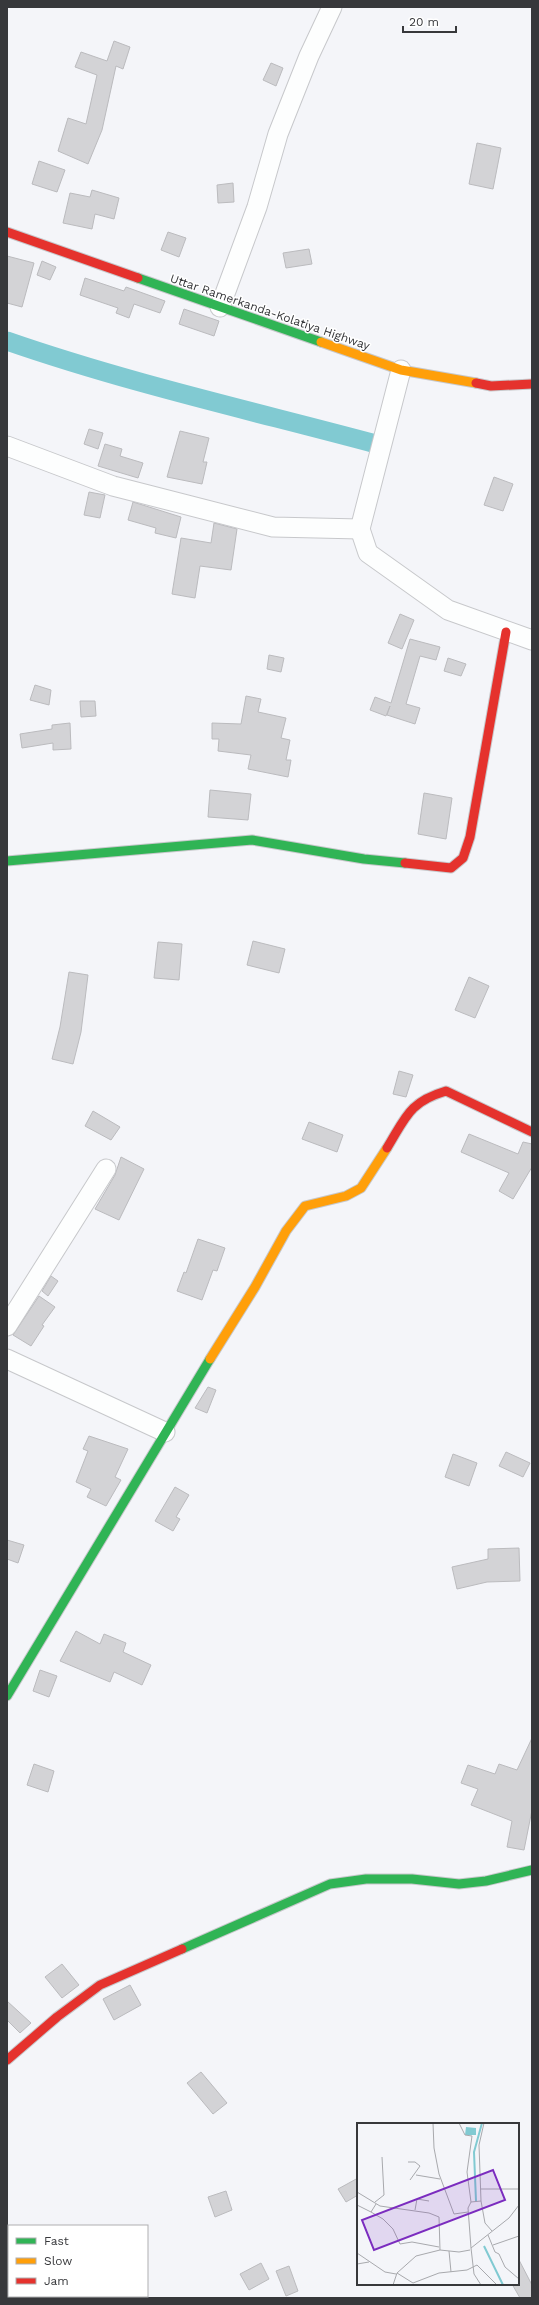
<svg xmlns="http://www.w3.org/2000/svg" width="539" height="2305" viewBox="0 0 539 2305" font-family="'Work Sans',sans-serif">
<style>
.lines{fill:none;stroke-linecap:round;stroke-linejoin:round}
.canal{stroke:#81cad2;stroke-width:19}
.building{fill:#d3d3d6;stroke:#bbbbbe}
.street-casing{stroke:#c7c8cb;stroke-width:21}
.fast-casing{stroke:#c7c8cb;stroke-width:11}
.slow-casing{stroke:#c7c8cb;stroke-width:11}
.jam-casing{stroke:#c7c8cb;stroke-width:11}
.street{stroke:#fdfefe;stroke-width:19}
.fast{stroke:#30b455;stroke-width:9}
.slow{stroke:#ff9f0a;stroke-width:9}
.jam{stroke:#e5322d;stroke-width:9}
.labels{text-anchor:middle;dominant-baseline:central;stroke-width:3;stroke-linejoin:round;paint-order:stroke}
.street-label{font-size:12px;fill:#37383b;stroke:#fff}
.inset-river{fill:none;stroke:#81cad2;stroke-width:2}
.inset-road{fill:none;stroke:#a8a9ad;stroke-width:1}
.view{fill:#7b2cbf;fill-opacity:0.15;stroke:#7b2cbf;stroke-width:2}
.inset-edge{fill:none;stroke:#37383b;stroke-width:2}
</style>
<rect width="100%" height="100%" fill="#f4f5f9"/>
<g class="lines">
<path class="canal" d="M7,341C128,383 253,411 376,444"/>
</g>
<g class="building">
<polygon points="114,41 130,47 123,69 116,66 102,130 88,164 58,151 68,118 86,124 97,75 75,67 81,52 107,61"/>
<polygon points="271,63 283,68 276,86 263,80"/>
<polygon points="477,143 501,148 493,189 469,184"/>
<polygon points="39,161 65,170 57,192 32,184"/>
<polygon points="233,183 234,202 218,203 217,185"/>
<polygon points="92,190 119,198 114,219 95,214 92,229 63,223 70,193 90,197"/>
<polygon points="168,232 186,238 179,257 161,250"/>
<polygon points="309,249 312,264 286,268 283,253"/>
<polygon points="7,256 34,263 22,307 7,303"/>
<polygon points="42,261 56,267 50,280 37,275"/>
<polygon points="85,278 124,291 126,287 165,301 160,313 134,304 129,318 116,313 118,308 80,295"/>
<polygon points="184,309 219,321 214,336 179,324"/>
<polygon points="89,429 103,433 98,449 84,444"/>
<polygon points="180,431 209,438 203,462 207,462 202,484 167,477"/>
<polygon points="105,444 122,449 120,456 143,463 138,478 98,466"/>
<polygon points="494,477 513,484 503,511 484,505"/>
<polygon points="89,492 105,495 100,518 84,515"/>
<polygon points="133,502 181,517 176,538 155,533 156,528 128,520"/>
<polygon points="214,523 237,529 231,570 200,566 195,598 172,594 181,538 211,543"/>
<polygon points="400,614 414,620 402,649 388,643"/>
<polygon points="410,639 440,647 436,660 420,656 406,704 420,708 415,724 387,715 390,706 386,716 370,710 375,697 391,703"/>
<polygon points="269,655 284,658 281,672 267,669"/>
<polygon points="448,658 466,664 461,676 444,671"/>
<polygon points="35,685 51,690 49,705 30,700"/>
<polygon points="246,696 261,699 258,712 286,718 281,738 290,740 286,760 291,760 288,777 248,769 251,755 218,751 219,739 212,739 212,723 241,724"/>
<polygon points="80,701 95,701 96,716 81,717"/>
<polygon points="70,723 71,749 53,750 53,743 22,748 20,734 52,729 52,725"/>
<polygon points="210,790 251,794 248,820 208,817"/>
<polygon points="424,793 452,798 446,839 418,834"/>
<polygon points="253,941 285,949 279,973 247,965"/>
<polygon points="158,942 182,944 179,980 154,978"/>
<polygon points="69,972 88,975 81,1032 73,1064 52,1059 60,1027"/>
<polygon points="469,977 489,986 475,1018 455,1010"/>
<polygon points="399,1071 413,1075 406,1097 393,1094"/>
<polygon points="93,1111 120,1127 111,1140 85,1126"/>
<polygon points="309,1122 343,1135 337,1152 302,1139"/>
<polygon points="469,1134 518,1154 523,1142 532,1144 532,1167 513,1199 499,1191 509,1173 461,1152"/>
<polygon points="121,1157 144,1169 119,1220 95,1209 115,1175"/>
<polygon points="198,1239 225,1248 217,1271 213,1270 202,1300 177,1291 184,1272 186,1273"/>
<polygon points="51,1276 58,1281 48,1296 42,1291"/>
<polygon points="39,1296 55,1307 42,1325 44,1326 31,1346 13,1335"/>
<polygon points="208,1387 216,1390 207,1413 195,1408"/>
<polygon points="89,1436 128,1449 115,1477 121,1480 106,1506 87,1497 91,1489 76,1482 88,1451 83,1449"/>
<polygon points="506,1452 530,1463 523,1477 499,1466"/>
<polygon points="453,1454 477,1463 469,1486 445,1477"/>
<polygon points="175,1487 189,1495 176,1517 180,1519 173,1531 155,1521"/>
<polygon points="7,1540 24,1545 18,1563 7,1559"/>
<polygon points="519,1548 520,1581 487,1582 457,1589 452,1567 488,1559 488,1549"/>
<polygon points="76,1631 100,1644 104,1634 126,1643 123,1652 151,1665 142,1685 114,1672 110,1682 60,1661"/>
<polygon points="40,1670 57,1676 49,1697 33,1691"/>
<polygon points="532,1738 532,1810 524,1850 507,1847 512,1821 471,1805 478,1789 461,1783 468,1765 495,1774 499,1764 517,1770"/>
<polygon points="34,1764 54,1771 48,1792 27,1785"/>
<polygon points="62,1964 79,1985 62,1998 45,1977"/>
<polygon points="130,1985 141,2005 114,2020 103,1999"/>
<polygon points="7,2001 31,2023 20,2033 7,2020"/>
<polygon points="201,2072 227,2103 213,2114 187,2083"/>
<polygon points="358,2178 358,2195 346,2202 338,2189"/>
<polygon points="226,2191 232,2210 215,2217 208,2197"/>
<polygon points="518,2258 532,2285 532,2298 520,2298 512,2284 518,2284"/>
<polygon points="261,2263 269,2279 249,2290 240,2274"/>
<polygon points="289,2266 298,2291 286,2296 276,2271"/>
</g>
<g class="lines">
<g class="street-casing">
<g id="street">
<polyline points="220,307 257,207 278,134 309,56 332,7"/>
<polyline points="401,370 360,529 368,553 448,610 532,640"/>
<polyline points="7,446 113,486 273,527 360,529"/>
<polyline points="7,1326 106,1169"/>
<polyline points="7,1359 165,1432"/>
</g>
</g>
<g class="fast-casing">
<g id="fast">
<polyline points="138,278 321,342"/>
<polyline points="7,861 252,840 364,859 405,863"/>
<polyline points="7,1696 210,1359"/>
<polyline points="182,1949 330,1884 366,1879 412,1879 459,1884 486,1881 532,1870"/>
</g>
</g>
<g class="slow-casing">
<g id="slow">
<polyline points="321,342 401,370 476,383"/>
<polyline points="210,1359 255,1287 286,1231 305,1206 346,1196 361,1188 387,1148"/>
</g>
</g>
<g class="jam-casing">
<g id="jam">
<polyline points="7,232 138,278"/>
<polyline points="476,383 491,386 532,384"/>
<polyline points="405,863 451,868 463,858 470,837 506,632"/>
<path d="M387,1148C406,1117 409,1102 446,1091L532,1132"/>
<polyline points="7,2060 57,2017 100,1985 182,1949"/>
</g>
</g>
<use href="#street" class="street"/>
<use href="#fast" class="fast"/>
<use href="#slow" class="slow"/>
<use href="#jam" class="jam"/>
</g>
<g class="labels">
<g class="street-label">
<text transform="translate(270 312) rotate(19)">Uttar Ramerkanda-Kolatiya Highway</text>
</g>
</g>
<g transform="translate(357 2123)">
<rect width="162" height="162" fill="#f4f5f9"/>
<path d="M109,4L119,5V12H108Z" fill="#81cad2"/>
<path class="inset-river" d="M119,78L117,29L125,0M127,123L146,162"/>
<path class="inset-road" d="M76,0L77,25L82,51L97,91L111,89M102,0L108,12L115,13L110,49L114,79M127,0L122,22L124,78L128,100L135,108M51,39H58L63,43L53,57M59,52L83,56M123,66H162M0,69L23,83L72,90L82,94L83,127L102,129L113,127M18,79L27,72L25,34M0,82L14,89L19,81M58,87L60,76L72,78M14,89L26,96L36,106L43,121L55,119L82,124M131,112L138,129L142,131L148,144L162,156M136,122L162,113M114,125L111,85L114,79L124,78M92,128L94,149M0,130L28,149L39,151M0,141L12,139M40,150L56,160L82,150L110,147L120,142L140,162M36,162L40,150L59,133L83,127M124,162L117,151L114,125L152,95L162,82"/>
<path class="view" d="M136,47L148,77L17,127L5,97Z"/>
<rect width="162" height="162" class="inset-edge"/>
</g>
<rect width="539" height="2305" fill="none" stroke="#37383b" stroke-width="16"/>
<rect x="8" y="2225" width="140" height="72" fill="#ffffff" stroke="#afafb1"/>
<rect x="16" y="2238" width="20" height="6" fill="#30b455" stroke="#afafb1"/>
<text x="44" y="2245" font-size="12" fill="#37383b">Fast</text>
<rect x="16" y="2258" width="20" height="6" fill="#ff9f0a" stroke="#afafb1"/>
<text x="44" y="2265" font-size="12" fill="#37383b">Slow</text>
<rect x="16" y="2278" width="20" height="6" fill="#e5322d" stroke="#afafb1"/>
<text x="44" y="2285" font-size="12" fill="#37383b">Jam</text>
<path d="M403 26v6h53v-6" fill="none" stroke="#37383b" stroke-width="2"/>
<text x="409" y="26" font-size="12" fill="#37383b" stroke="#ffffff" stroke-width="3" paint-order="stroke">20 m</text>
</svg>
